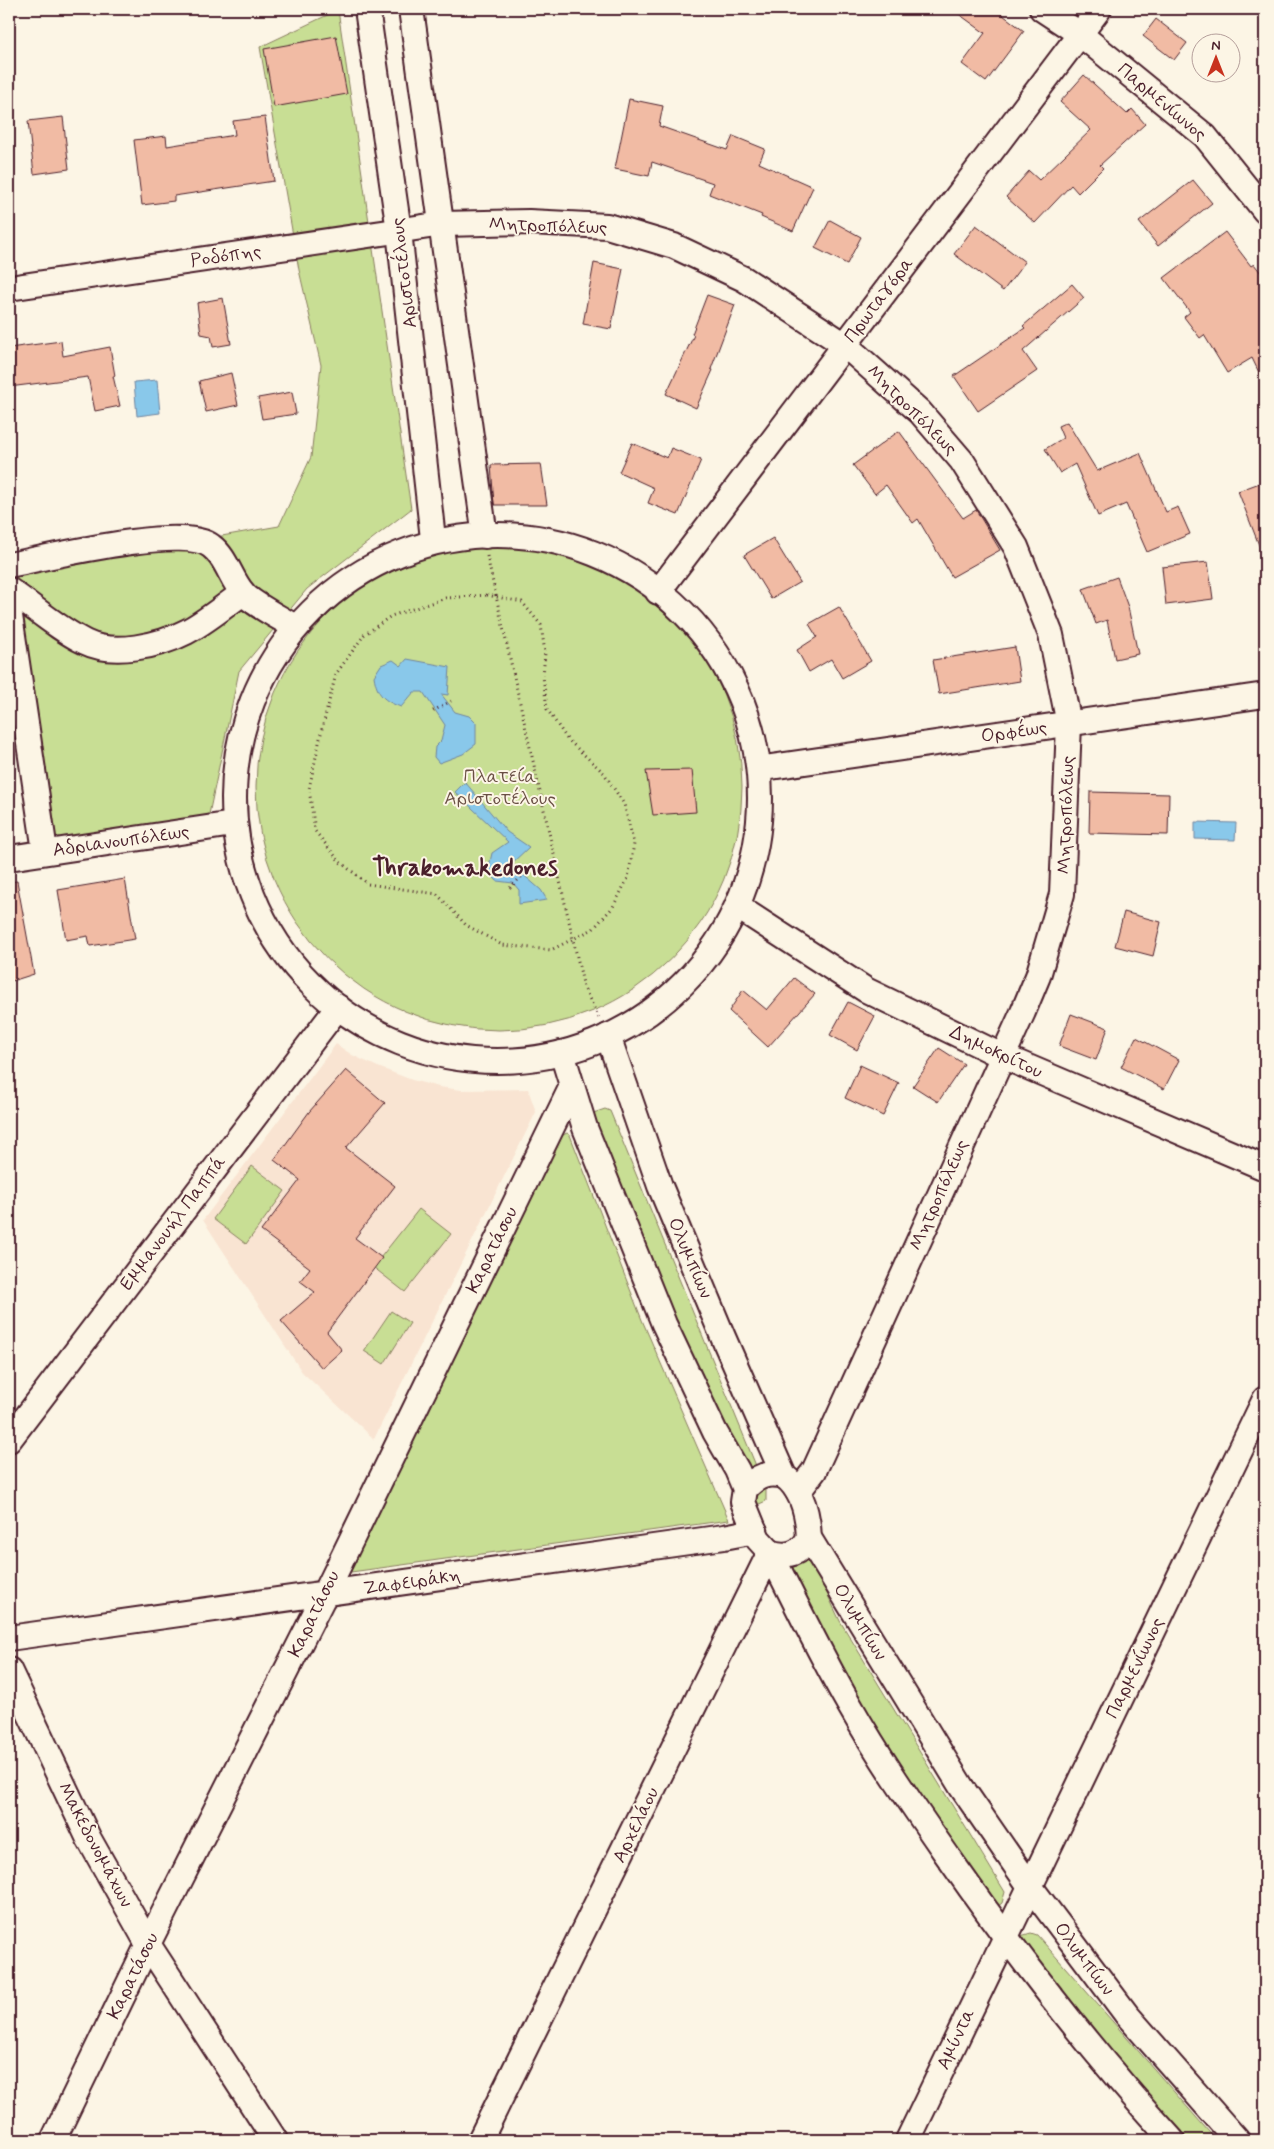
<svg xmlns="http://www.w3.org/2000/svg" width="1274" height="2149" viewBox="0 0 1274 2149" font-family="Mynerve,sans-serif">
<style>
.built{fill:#f9e4d2}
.green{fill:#c8de94;stroke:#897e60}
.water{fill:#89c8ea;stroke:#70849e}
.building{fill:#f1bba4;stroke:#4a1f2b}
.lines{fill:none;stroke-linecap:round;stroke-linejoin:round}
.minor-casing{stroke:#4a1f2b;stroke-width:28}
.path{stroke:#4a1f2b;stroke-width:3;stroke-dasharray:1 4;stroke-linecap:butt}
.minor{stroke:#fcf5e5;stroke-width:24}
.labels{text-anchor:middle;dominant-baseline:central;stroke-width:4;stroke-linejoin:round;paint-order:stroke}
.street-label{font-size:19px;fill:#4a1f2b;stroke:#fcf5e5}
.park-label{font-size:19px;fill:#6a4f45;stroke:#fcf5e5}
.district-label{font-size:24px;font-weight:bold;fill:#4a1f2b;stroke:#fcf5e5}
</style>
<rect width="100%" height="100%" fill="#fcf5e5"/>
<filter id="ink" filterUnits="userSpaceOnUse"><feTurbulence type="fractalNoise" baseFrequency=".02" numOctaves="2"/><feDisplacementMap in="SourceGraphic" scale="10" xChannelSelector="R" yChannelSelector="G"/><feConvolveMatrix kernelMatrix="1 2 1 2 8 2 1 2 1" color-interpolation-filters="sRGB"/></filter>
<g filter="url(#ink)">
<polygon class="built" points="336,1044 352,1055 378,1067 412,1080 439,1087 461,1090 528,1089 536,1112 374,1439 302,1372 203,1220"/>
<g class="green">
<polygon points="338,10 411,509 307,589 239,671 207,824 50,843 10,573 279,526 311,457 321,365 299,270 260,47"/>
<circle cx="499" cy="787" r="243"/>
<polygon points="605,1109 610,1111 766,1490 766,1501 750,1508 582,1117"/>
<polygon points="567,1133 570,1135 642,1320 729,1520 351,1572 349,1568 508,1237 561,1136"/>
<polygon points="252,1166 285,1191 246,1244 213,1219"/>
<polygon points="419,1209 451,1234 405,1292 373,1267"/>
<polygon points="391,1311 410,1323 384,1364 364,1351"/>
<polygon points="804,1545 840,1621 1005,1892 1002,1903 988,1914 770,1552"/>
<polygon points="1031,1933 1037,1935 1216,2140 1168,2140 1017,1937"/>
</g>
<g class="water">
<polygon points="157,380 160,413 137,416 134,382"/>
<path d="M407,659L450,667L448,695L441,694L455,712L469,716L476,723V744L463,754L439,763L434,757L435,747L441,741L445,725L423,692H414L401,707C384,701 377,695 374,676L381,665L393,660L401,666Z"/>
<polygon points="465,782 507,832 529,847 511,864 541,890 547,900 519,904 519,890 513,883 497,881 488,871 492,853 508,842 455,792"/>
<polygon points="1195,822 1236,823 1235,840 1195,839"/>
</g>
<g class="building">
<polygon points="952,9 995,9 1024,31 986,82 962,64 985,33"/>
<polygon points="1156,19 1187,43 1174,60 1143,36"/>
<polygon points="336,36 347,94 274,107 264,49"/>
<polygon points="1084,75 1127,114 1132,109 1145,124 1100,165 1103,168 1078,193 1071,185 1035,223 1006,197 1029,171 1039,180 1091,130 1060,102"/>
<polygon points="629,99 663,106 659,126 727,150 733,136 765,149 759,163 813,187 793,231 761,217 762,215 709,194 713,183 652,162 649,176 615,169"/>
<polygon points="63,117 69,169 34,174 28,121"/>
<polygon points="265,117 274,181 174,196 174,201 142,205 134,140 166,136 167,146 235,135 233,121"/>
<polygon points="1193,180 1212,203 1158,246 1139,222"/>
<polygon points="830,220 861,237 847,264 815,248"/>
<polygon points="976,225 1025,262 1003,291 954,254"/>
<polygon points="1225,232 1251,266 1254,264 1265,278 1265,385 1252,358 1227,373 1204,335 1200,338 1184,317 1190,312 1164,278"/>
<polygon points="594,263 623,269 611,329 583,324"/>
<polygon points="1072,284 1084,298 1023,351 1037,371 978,411 954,376 1025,328 1023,326"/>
<polygon points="707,295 735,305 711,369 713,370 696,408 666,394 694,335 692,334"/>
<polygon points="223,298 231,344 213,347 211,336 201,334 197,303"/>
<polygon points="61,341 63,356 110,347 115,376 113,376 120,406 95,411 88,377 9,387 9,348"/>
<polygon points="231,373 238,405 206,412 199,381"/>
<polygon points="292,392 296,414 262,419 258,398"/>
<polygon points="1067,422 1097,471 1140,453 1166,512 1178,507 1190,534 1147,552 1126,504 1098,516 1075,464 1060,473 1045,449 1063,438 1058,426"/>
<polygon points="899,431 963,518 976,510 1000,550 952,577 918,519 913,523 886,485 875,494 853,465"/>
<polygon points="632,443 667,458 671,448 701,460 678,515 648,503 654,488 619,472"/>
<polygon points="541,464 547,505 494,505 491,465"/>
<polygon points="1265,481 1265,558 1264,558 1238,491"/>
<polygon points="773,538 800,582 771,599 744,555"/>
<polygon points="1208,562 1213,599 1166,605 1162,567"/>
<polygon points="1117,577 1128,607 1138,654 1115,659 1107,620 1096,624 1083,589"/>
<polygon points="839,607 871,661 842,678 831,659 809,672 797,650 817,637 809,624"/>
<polygon points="1015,647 1020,681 939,694 933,660"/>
<polygon points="692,770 696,812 653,815 646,771"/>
<polygon points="1090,792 1169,794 1168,835 1089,833"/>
<polygon points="125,879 135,939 90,946 88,936 66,940 58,890"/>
<polygon points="17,881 34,974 9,982 9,882"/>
<polygon points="1124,912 1161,922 1153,956 1115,946"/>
<polygon points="794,978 815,994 768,1047 729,1011 743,990 767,1010"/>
<polygon points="848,1002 875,1016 857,1050 830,1035"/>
<polygon points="1071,1014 1108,1028 1096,1060 1059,1046"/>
<polygon points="1136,1037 1179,1060 1164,1089 1121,1067"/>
<polygon points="939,1048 964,1064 938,1102 913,1086"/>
<polygon points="860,1065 899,1083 883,1116 845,1098"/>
<polygon points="346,1070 385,1103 346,1148 395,1186 355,1238 382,1258 327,1332 342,1350 322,1368 281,1321 315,1292 300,1281 310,1268 261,1231 300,1180 274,1160 309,1112"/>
</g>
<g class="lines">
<g class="minor-casing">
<g id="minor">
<polyline points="367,9 399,231 433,539"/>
<polyline points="411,9 485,536"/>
<polyline points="1042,9 1080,34 1205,136 1265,211"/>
<polyline points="9,288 443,224 529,222 607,226 674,246 744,279 845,345 920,412 962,461 1016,547 1051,635 1069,724 1062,894 1038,976 1023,1012 814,1471 798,1492"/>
<circle cx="497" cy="798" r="263"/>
<path d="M9,565C46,558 183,524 211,546C227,558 230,578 243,593C250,602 282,619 293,626"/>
<path d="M9,590C34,607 58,629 85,642C113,656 159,646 186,632C206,622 224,606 243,593"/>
<polyline points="658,592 1099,9"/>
<polyline points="9,609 45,851"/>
<polyline points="764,768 1265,695"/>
<polyline points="9,858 233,824"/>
<polyline points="741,909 866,990 1002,1056 1265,1168"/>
<path d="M608,1036L660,1186L723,1337L784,1476C803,1490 808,1516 809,1538L962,1788L1029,1885L1127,2015L1237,2140"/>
<path d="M562,1053L585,1128L664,1324L715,1432L737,1470L745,1489L743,1502L758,1539L770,1552C796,1604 821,1656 850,1706C880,1759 915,1809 949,1858C1018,1957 1091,2051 1172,2140"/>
<polyline points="9,1440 338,1007"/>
<path d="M745,1489C757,1476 767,1472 784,1476"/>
<path d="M770,1552C787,1558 800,1554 809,1538"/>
<polyline points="9,1638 724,1537 755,1531"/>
<polyline points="9,1670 89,1839 148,1944 275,2140"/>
<polyline points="53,2140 148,1944 325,1594 572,1086"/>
<polyline points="480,2140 770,1552"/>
<polyline points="908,2140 1265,1399"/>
</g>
</g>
<g class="path">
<polyline points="487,556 584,988 599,1018"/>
<polygon points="487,595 522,602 541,625 545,653 543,676 547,709 567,739 604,773 624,804 634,844 628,878 613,907 593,929 551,950 502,945 466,925 437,894 368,884 340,862 315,831 309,789 322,729 336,674 364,635 391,616 446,598"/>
<polyline points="433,711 451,701"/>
<polyline points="510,888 526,872"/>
</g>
<use href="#minor" class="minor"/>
</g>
</g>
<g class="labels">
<g class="street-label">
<text transform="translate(1162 102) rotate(40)">Παρμενίωνος</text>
<text transform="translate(548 226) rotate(2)">Μητροπόλεως</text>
<text transform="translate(226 256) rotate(-8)">Ροδόπης</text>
<text transform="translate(404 273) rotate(-97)">Αριστοτέλους</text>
<text transform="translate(879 300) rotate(-53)">Πρωταγόρα</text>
<text transform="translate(912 410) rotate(45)">Μητροπόλεως</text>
<text transform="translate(1014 732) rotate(-8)">Ορφέως</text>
<text transform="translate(1066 815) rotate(-88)">Μητροπόλεως</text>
<text transform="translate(121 841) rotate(-8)">Αδριανουπόλεως</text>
<text transform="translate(996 1052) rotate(25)">Δημοκρίτου</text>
<text transform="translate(939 1195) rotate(-66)">Μητροπόλεως</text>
<text transform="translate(173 1223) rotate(-53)">Εμμανουήλ Παππά</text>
<text transform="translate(492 1250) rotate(-64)">Καρατάσου</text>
<text transform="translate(690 1258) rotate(67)">Ολυμπίων</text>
<text transform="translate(412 1582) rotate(-8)">Ζαφειράκη</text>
<text transform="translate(314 1614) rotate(-64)">Καρατάσου</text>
<text transform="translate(860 1622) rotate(59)">Ολυμπίων</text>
<text transform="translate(1135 1668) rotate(-64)">Παρμενίωνος</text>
<text transform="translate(636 1825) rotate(-64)">Αρχελάου</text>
<text transform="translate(95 1845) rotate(62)">Μακεδονομάχων</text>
<text transform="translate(1084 1959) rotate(53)">Ολυμπίων</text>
<text transform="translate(133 1976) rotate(-64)">Καρατάσου</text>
<text transform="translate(956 2039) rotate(-65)">Αμύντα</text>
</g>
<g class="park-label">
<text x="500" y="776">Πλατεία<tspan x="500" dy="22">Αριστοτέλους</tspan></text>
</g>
<g class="district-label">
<text x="465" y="868">Thrakomakedones</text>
</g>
</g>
<rect width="1274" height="2149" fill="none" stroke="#fcf5e5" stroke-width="30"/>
<rect x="15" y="15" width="1244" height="2119" fill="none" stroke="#4a1f2b" stroke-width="2" filter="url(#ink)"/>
<g transform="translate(1216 58)"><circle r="24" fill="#fcf5e5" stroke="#b59f9b"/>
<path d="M0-4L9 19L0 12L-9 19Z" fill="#c8321e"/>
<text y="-8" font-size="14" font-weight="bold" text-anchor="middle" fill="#4a1f2b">N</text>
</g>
</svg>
